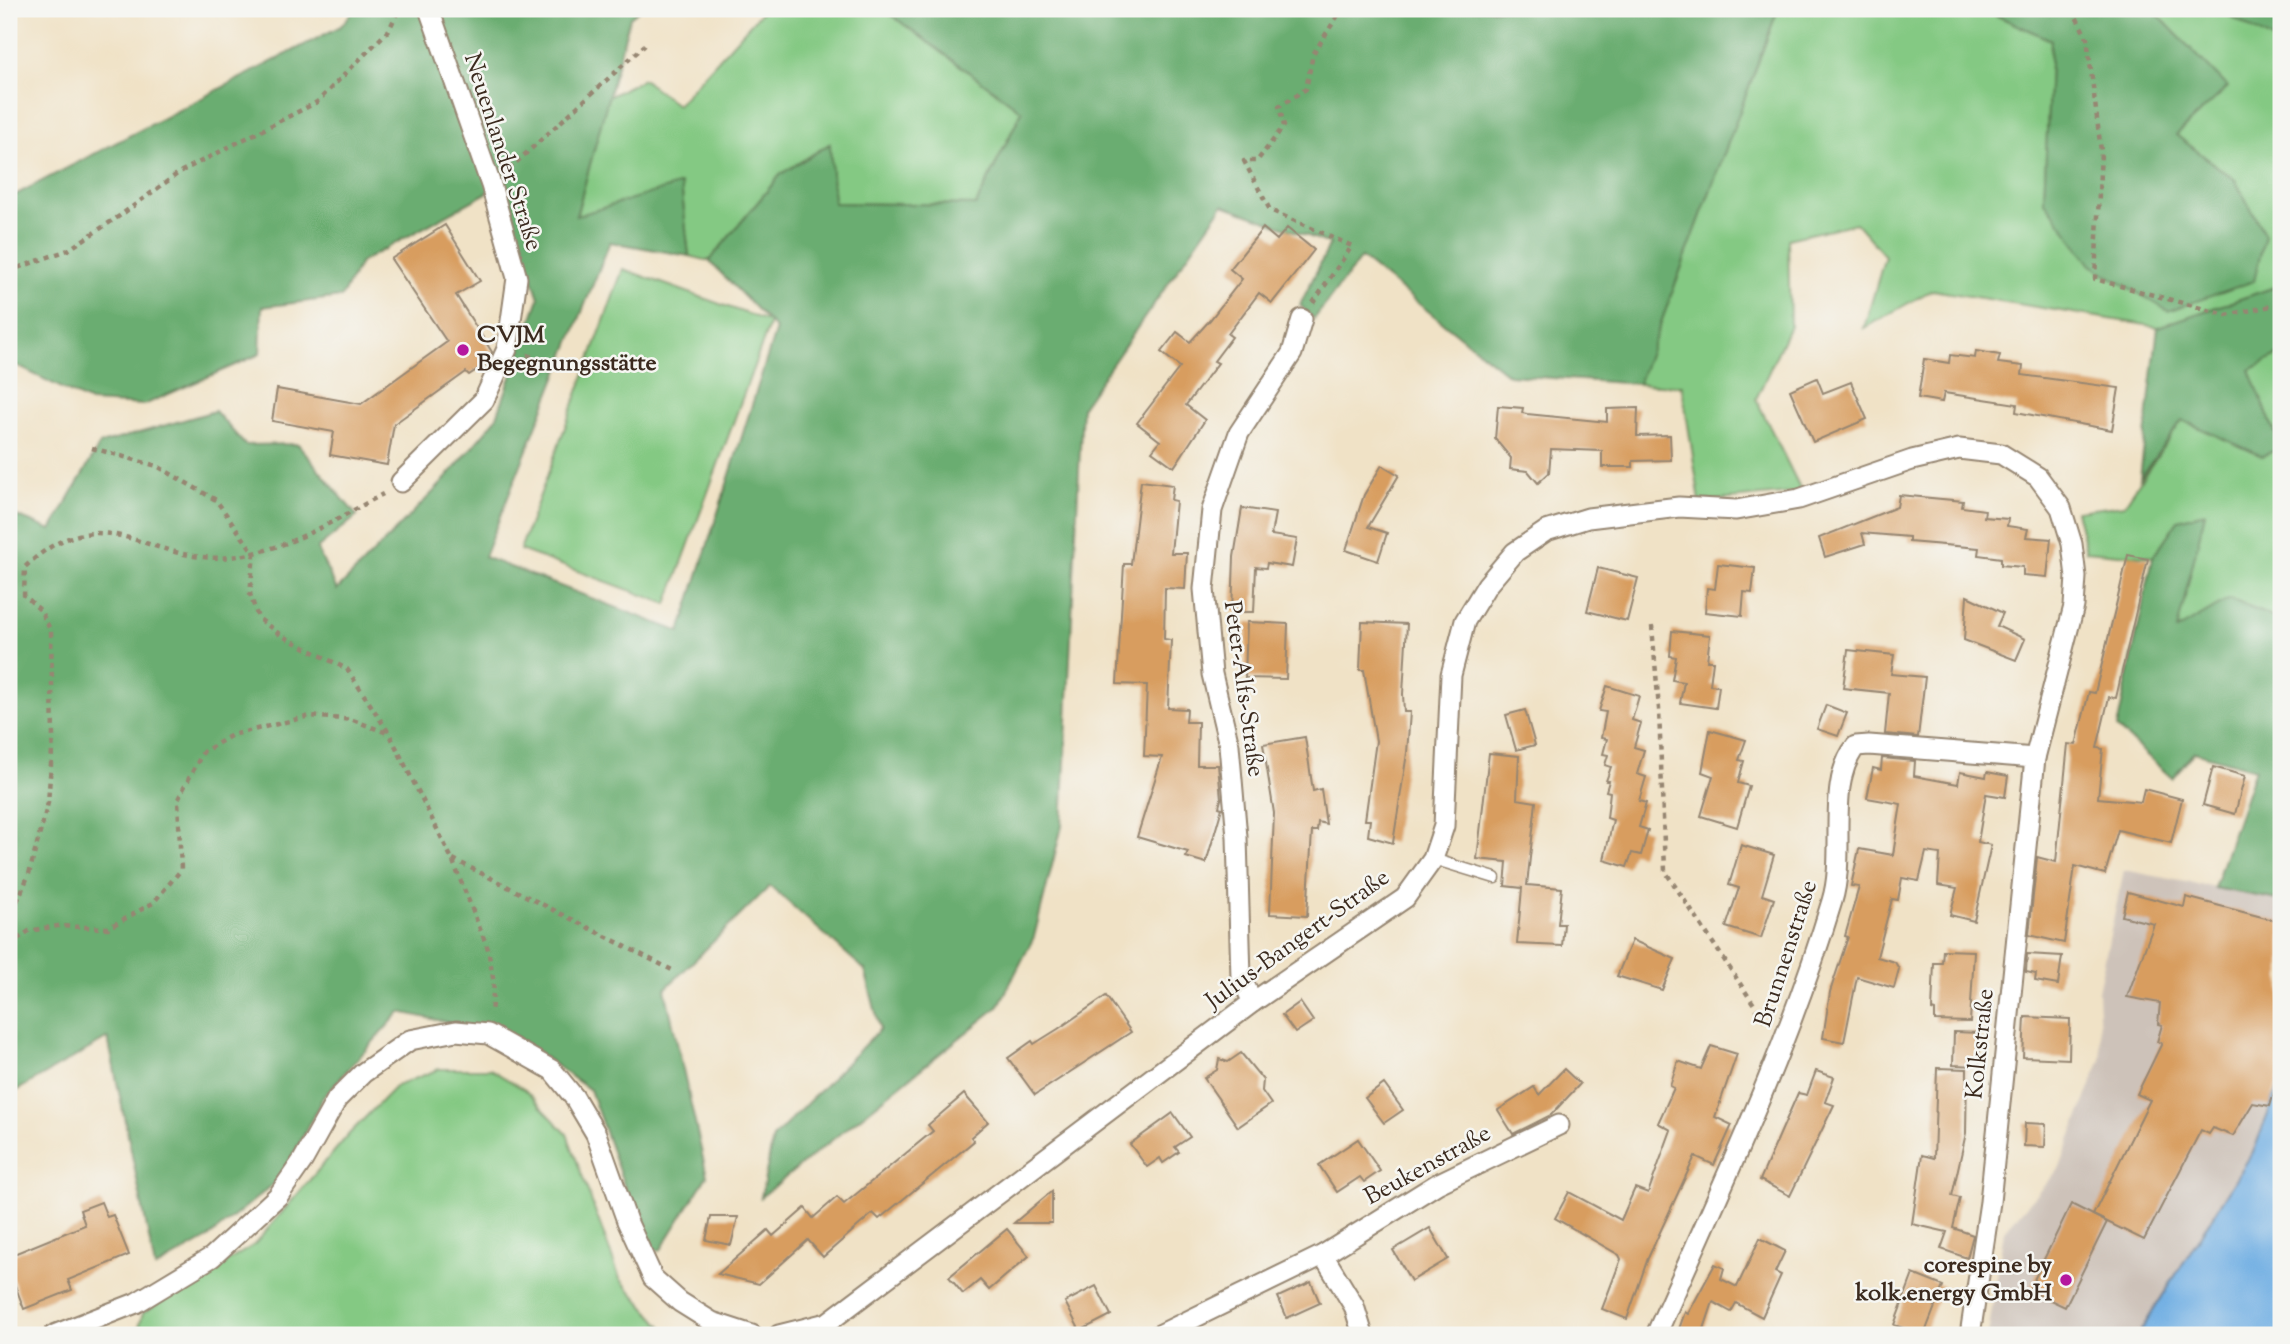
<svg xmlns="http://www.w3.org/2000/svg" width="2290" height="1344" viewBox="0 0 2290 1344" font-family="'Sorts Mill Goudy',serif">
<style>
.industrial{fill:#cdc2b9}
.green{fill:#84c983;stroke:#607a50;stroke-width:2}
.forest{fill:#6bad71;stroke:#536c48;stroke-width:2}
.water{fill:#71afe3;stroke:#566c80;stroke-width:2}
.building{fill:#d89d5e}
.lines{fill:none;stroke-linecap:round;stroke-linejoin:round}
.lane-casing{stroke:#968672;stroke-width:13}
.street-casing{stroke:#968672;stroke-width:23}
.path{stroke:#968672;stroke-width:4.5;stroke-dasharray:5 5;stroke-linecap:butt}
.lane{stroke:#fff;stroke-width:10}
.street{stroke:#fff;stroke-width:19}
.poi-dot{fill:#b5179e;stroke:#f6f6f2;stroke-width:2.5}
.labels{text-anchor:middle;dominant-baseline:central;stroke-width:5;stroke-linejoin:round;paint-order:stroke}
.street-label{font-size:24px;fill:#3b2a1e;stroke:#f6f6f2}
.poi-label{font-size:24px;font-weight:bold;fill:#3b2a1e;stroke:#f6f6f2;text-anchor:start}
</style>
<rect width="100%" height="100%" fill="#f6f6f2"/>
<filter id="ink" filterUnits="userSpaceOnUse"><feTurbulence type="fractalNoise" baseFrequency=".0143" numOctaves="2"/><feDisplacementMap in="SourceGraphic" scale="14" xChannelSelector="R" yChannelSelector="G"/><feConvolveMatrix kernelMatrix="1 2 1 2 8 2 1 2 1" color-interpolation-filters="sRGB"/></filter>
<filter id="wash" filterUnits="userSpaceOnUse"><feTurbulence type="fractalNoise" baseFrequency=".00686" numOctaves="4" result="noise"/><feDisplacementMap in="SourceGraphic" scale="28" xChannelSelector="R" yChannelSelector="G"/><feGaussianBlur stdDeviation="1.57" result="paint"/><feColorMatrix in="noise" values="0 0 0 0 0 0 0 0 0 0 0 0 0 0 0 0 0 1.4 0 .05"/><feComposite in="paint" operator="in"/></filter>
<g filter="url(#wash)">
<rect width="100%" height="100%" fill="#f0e2c6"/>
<polygon class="industrial" points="2124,870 2278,900 2281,893 2281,1072 2254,1150 2138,1335 1988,1335 2004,1231 2059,1169 2101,1059 2098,991"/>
<g class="green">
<polygon points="764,9 883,9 1022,111 976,205 834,203 829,144 781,174 709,261 689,256 681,184 576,217 608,97 643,79 677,105"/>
<polygon points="1778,9 1982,9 2051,40 2044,200 2235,180 2176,135 2227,87 2152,9 2218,9 2281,45 2281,285 2158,327 1932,290 1864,328 1885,256 1856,223 1788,239 1790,326 1756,399 1802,492 1700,502 1682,386 1638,384"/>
<polygon points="623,269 770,322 667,604 520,550"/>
<polygon points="2281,354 2281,621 2230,599 2176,631 2204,513 2178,520 2153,557 2086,551 2076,511 2124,505 2182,420 2262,456 2281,447 2249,370"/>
<polygon points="439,1069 490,1069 525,1090 567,1134 620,1279 670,1335 137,1335 143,1313 254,1245 350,1133 396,1086"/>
</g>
<g class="forest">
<polygon points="355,9 640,9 630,17 576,216 681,184 689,256 610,242 484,557 680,632 776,329 709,261 781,174 830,144 834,203 976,205 1022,111 883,9 1778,9 1638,384 1509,375 1361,258 1314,319 1300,305 1330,244 1223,205 1082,407 1062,826 1034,937 998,1007 761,1197 773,1138 880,1029 865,970 770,886 665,989 707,1176 660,1251 645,1244 590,1090 516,1037 400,1012 323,1097 282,1177 208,1238 155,1268 108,1038 9,1095 9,513 51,530 100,444 215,411 245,445 298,444 357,516 317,549 337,590 442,483 496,419 539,298 501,185 361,262 341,297 262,307 260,354 144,405 90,402 9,362 9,198 341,26"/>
<polygon points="1982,9 2152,9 2228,87 2176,135 2235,180 2265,235 2254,281 2168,311 2091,265 2044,200 2051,40"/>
<polygon points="2218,9 2281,9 2281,45"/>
<polygon points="2281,285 2281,354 2250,370 2281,448 2262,456 2182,420 2140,478 2158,327"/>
<polygon points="2205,513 2177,630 2230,599 2281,621 2279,900 2214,888 2255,769 2194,752 2172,778 2117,728 2153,557 2178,520"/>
</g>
<polygon class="water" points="2281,1080 2281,1335 2138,1335 2254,1150"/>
<g id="blocks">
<g class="building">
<polygon points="445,225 480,281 456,295 492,352 487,363 469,375 466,372 394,424 387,465 330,455 334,432 272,421 277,389 361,404 447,342 391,259"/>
<polygon points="1263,228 1277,240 1287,228 1314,250 1272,303 1259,293 1228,334 1232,337 1214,361 1218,363 1186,405 1205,420 1174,467 1152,451 1160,441 1137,423 1180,367 1161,352 1177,332 1190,342 1210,320 1242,279 1230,269"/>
<polygon points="1976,351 2000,355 1998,363 2023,366 2022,375 2119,388 2112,430 2016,412 2017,404 1944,393 1942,402 1918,398 1924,359 1949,363 1950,355 1975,358"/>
<polygon points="1817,378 1823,393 1851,382 1867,419 1813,442 1790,390"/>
<polygon points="1498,406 1523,408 1522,413 1527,414 1607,422 1607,409 1638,408 1637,436 1670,435 1671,460 1633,461 1633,467 1602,467 1602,451 1551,449 1549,473 1538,483 1528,471 1510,469 1511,458 1495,439"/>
<polygon points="1382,465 1399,475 1368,527 1387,533 1378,561 1346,550 1364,495"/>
<polygon points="1141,481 1173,485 1171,500 1176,501 1171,553 1187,553 1185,589 1165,588 1164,639 1171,640 1168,708 1187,709 1186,722 1198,722 1197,765 1218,765 1221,799 1219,807 1222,808 1206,863 1186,857 1188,852 1137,837 1162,757 1144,756 1147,685 1117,684 1124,564 1131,564"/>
<polygon points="1899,495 1963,501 1962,507 1985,510 1984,517 2008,519 2007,526 2028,529 2026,537 2051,539 2047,577 2023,575 2023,567 2001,565 2001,558 1978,555 1979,548 1909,542 1909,537 1862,533 1865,544 1825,557 1819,538 1897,507"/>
<polygon points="1242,508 1275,513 1271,535 1297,539 1292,567 1267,563 1266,568 1256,567 1254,612 1232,612 1234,557"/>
<polygon points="2128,555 2148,559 2116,698 2109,697 2097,748 2103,749 2098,798 2141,802 2144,789 2182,799 2171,843 2118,830 2105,874 2075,866 2064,943 2029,935 2037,857 2056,862 2068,744 2076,745 2089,692 2095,693"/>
<polygon points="1718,564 1755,568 1752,593 1744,592 1742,616 1705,612 1707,588 1715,589"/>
<polygon points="1598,568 1638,578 1627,621 1587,611"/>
<polygon points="1967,596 2003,613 1997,626 2025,639 2016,660 1964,640"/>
<polygon points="1247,622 1288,624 1286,679 1245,678"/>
<polygon points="1362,622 1407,624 1403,694 1404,712 1410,712 1407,753 1393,843 1368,836 1370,820 1365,820 1376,741 1364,670 1360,670"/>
<polygon points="1672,631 1710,635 1707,661 1713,661 1710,685 1719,686 1716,708 1680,703 1684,682 1672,680 1676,657 1670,656"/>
<polygon points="1848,650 1894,655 1891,674 1925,677 1918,737 1885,734 1889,693 1843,688"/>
<polygon points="1607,686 1639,696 1632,720 1641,723 1634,747 1644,750 1637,774 1646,777 1639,801 1646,803 1639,827 1648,830 1641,855 1632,853 1627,867 1604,860 1613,820 1607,818 1610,792 1606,791 1609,781 1606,781 1611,767 1605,765 1608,755 1603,754 1607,739 1601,738 1606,712 1599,711"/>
<polygon points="1826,705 1847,713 1838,736 1817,729"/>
<polygon points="1525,710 1535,745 1516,750 1506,715"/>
<polygon points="1710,730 1746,740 1739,760 1744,761 1738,783 1749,786 1737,827 1701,816 1713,776 1702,772"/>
<polygon points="1305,737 1313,791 1321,789 1326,824 1318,822 1317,831 1312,831 1307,916 1270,914 1274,813 1263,744"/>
<polygon points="1489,753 1519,756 1517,799 1536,802 1527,885 1562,888 1558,924 1564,924 1562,946 1517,944 1522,888 1505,886 1507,862 1477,859"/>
<polygon points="1882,758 1915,761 1914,776 1958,784 1960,772 1986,777 1987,772 2008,776 2005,797 1986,794 1978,842 1991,845 1974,921 1950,915 1957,888 1938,885 1940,854 1926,852 1919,881 1902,878 1898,900 1892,899 1877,957 1895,962 1899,969 1894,988 1857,977 1844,1042 1823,1038 1830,992 1848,937 1845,936 1859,887 1851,886 1859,849 1893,855 1901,804 1867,798 1873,768 1881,770"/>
<polygon points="2213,767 2245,776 2235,814 2203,805"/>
<polygon points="1741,845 1774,855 1762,895 1774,899 1761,938 1726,927 1739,888 1729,885"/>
<polygon points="2128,892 2184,907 2186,897 2281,922 2281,1069 2270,1106 2253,1103 2233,1136 2213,1128 2209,1134 2201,1130 2144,1240 2093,1215 2150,1100 2137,1094 2162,1043 2157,1042 2162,1025 2158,1024 2160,1003 2127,997 2154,924 2122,916"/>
<polygon points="1632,940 1675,959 1662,990 1617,976"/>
<polygon points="1943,950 1974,951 1970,1022 1935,1021 1935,1011 1932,1010 1934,963 1942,963"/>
<polygon points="2027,954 2062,956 2058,985 2035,981 2036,974 2026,972"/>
<polygon points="1106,996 1131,1032 1035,1095 1008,1058 1032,1041 1034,1044 1058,1029"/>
<polygon points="1300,1002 1313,1021 1295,1033 1282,1015"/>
<polygon points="2025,1017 2070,1019 2069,1059 2023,1057"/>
<polygon points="1954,1032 1980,1033 1979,1066 1953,1065"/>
<polygon points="1711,1046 1737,1054 1715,1117 1732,1125 1714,1165 1695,1156 1648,1258 1627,1319 1602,1309 1621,1259 1619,1255 1555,1218 1569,1192 1621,1220 1635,1188 1648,1193 1671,1130 1658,1123 1674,1088 1670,1086 1678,1061 1701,1069"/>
<polygon points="1241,1053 1263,1080 1262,1091 1271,1104 1238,1127 1204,1078 1217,1070 1219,1059 1228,1062"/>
<polygon points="1937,1068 1967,1069 1966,1133 1952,1196 1960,1198 1953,1228 1973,1235 1967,1258 1941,1249 1947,1232 1912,1224 1922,1155 1934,1158"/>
<polygon points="1564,1069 1580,1084 1551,1115 1513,1134 1498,1110 1534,1087 1539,1095"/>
<polygon points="1816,1071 1834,1077 1825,1102 1834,1105 1790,1196 1760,1180 1798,1093 1807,1095"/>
<polygon points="1384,1084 1403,1110 1384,1123 1365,1098"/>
<polygon points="964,1094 988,1122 971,1137 974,1141 879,1219 873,1213 823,1257 808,1240 759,1284 718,1274 768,1230 773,1236 805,1208 813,1218 837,1197 844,1204 933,1131 928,1125"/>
<polygon points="1173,1113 1190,1137 1175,1147 1179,1152 1163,1163 1160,1158 1147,1167 1130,1144"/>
<polygon points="2025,1123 2046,1124 2045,1147 2024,1146"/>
<polygon points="1358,1139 1380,1171 1364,1182 1360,1177 1337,1192 1319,1165"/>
<polygon points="1052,1191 1052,1223 1014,1223"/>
<polygon points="101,1202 107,1217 113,1215 129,1255 68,1280 72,1290 24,1309 9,1269 9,1256 85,1225 80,1210"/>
<polygon points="2071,1204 2107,1222 2065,1307 2029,1290"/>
<polygon points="711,1217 738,1217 731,1245 706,1240"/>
<polygon points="1430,1228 1448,1259 1411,1281 1393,1250"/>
<polygon points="1007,1229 1029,1256 989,1290 980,1280 963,1294 949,1277"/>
<polygon points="1760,1238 1785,1251 1775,1272 1781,1275 1762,1317 1736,1303 1731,1312 1713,1302 1702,1335 1677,1335 1685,1312 1688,1314 1715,1264 1724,1268 1721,1279 1737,1287"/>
<polygon points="1913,1274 1943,1286 1924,1335 1894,1325"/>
<polygon points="1311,1282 1320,1303 1287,1318 1278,1297"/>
<polygon points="1096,1286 1111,1315 1080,1331 1065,1302"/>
</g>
</g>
</g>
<g filter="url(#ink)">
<use href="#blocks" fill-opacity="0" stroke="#968672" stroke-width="2"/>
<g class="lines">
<g class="lane-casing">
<polyline id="lane" points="1433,859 1495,878"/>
</g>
<g class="street-casing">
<g id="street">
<polyline points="401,482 484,400 507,349 517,278 491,185 429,9"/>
<polyline points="1253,1002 1241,978 1237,837 1229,745 1212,674 1204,589 1212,510 1239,433 1292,353 1302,319"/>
<polyline points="1323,1255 1354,1306 1363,1335"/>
<polyline points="54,1335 136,1303 212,1257 278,1196 303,1160 337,1099 363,1073 410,1040 456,1031 488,1034 552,1070 574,1097 596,1134 627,1221 653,1278 680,1302 712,1322 752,1335"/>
<polyline points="779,1335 827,1323 1253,1002 1405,898 1433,859 1444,826 1451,675 1465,621 1487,585 1515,552 1546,531 1588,518 1679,507 1736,510 1799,499 1912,460 1959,449 2001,454 2038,477 2061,508 2072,544 2076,577 2074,606 2035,758 1990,1202 1970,1335"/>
<polyline points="1159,1335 1323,1255 1437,1184 1559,1125"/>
<path d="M1656,1335C1719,1192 1787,1051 1832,901C1847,853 1825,784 1856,746L1869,745L2035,758"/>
</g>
</g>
<g class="path">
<polyline points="2072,9 2087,38 2101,151 2095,279 2226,315 2281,304"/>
<polyline points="509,169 645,45"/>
<polyline points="9,271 68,250 118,217 180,172 317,102 389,30 399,9"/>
<polyline points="1313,303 1352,246 1270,210 1244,161 1257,161 1284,126 1279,106 1306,89 1313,54 1342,9"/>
<polyline points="527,355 562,367"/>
<polyline points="92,448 157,466 216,500 254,553 250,594 258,618 282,636 347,669 389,733 452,859 488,949 494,983 491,1013"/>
<polyline points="1652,626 1659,709 1665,871 1767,1024"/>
<polyline points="453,859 674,971"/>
<path d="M9,920L29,874L48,803L53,738L51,631L40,610L24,595L25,567C104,492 147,566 231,557C286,551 335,520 383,494"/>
<polyline points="9,945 29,931 58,926 108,928 153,903 181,870 178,799 203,752 232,735 310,716 353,720 387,733"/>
</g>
<use href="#lane" class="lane"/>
<use href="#street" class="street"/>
</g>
</g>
<g class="poi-dot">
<circle cx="463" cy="350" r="7"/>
<circle cx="2066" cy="1280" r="7"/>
</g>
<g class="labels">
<g class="street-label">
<text transform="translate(502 152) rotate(72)">Neuenlander Straße</text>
<text transform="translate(1243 689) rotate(82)">Peter-Alfs-Straße</text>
<text transform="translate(1298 940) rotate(-36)">Julius-Bangert-Straße</text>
<text transform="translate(1787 954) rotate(-72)">Brunnenstraße</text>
<text transform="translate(1981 1044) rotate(-84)">Kolkstraße</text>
<text transform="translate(1428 1166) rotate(-29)">Beukenstraße</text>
</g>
<g class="poi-label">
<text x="477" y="336">CVJM<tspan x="477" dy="28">Begegnungsstätte</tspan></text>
<text x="2052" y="1266" text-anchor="end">corespine by<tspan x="2052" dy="28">kolk.energy GmbH</tspan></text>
</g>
</g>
<rect width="2290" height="1344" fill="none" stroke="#f6f6f2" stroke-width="35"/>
</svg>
